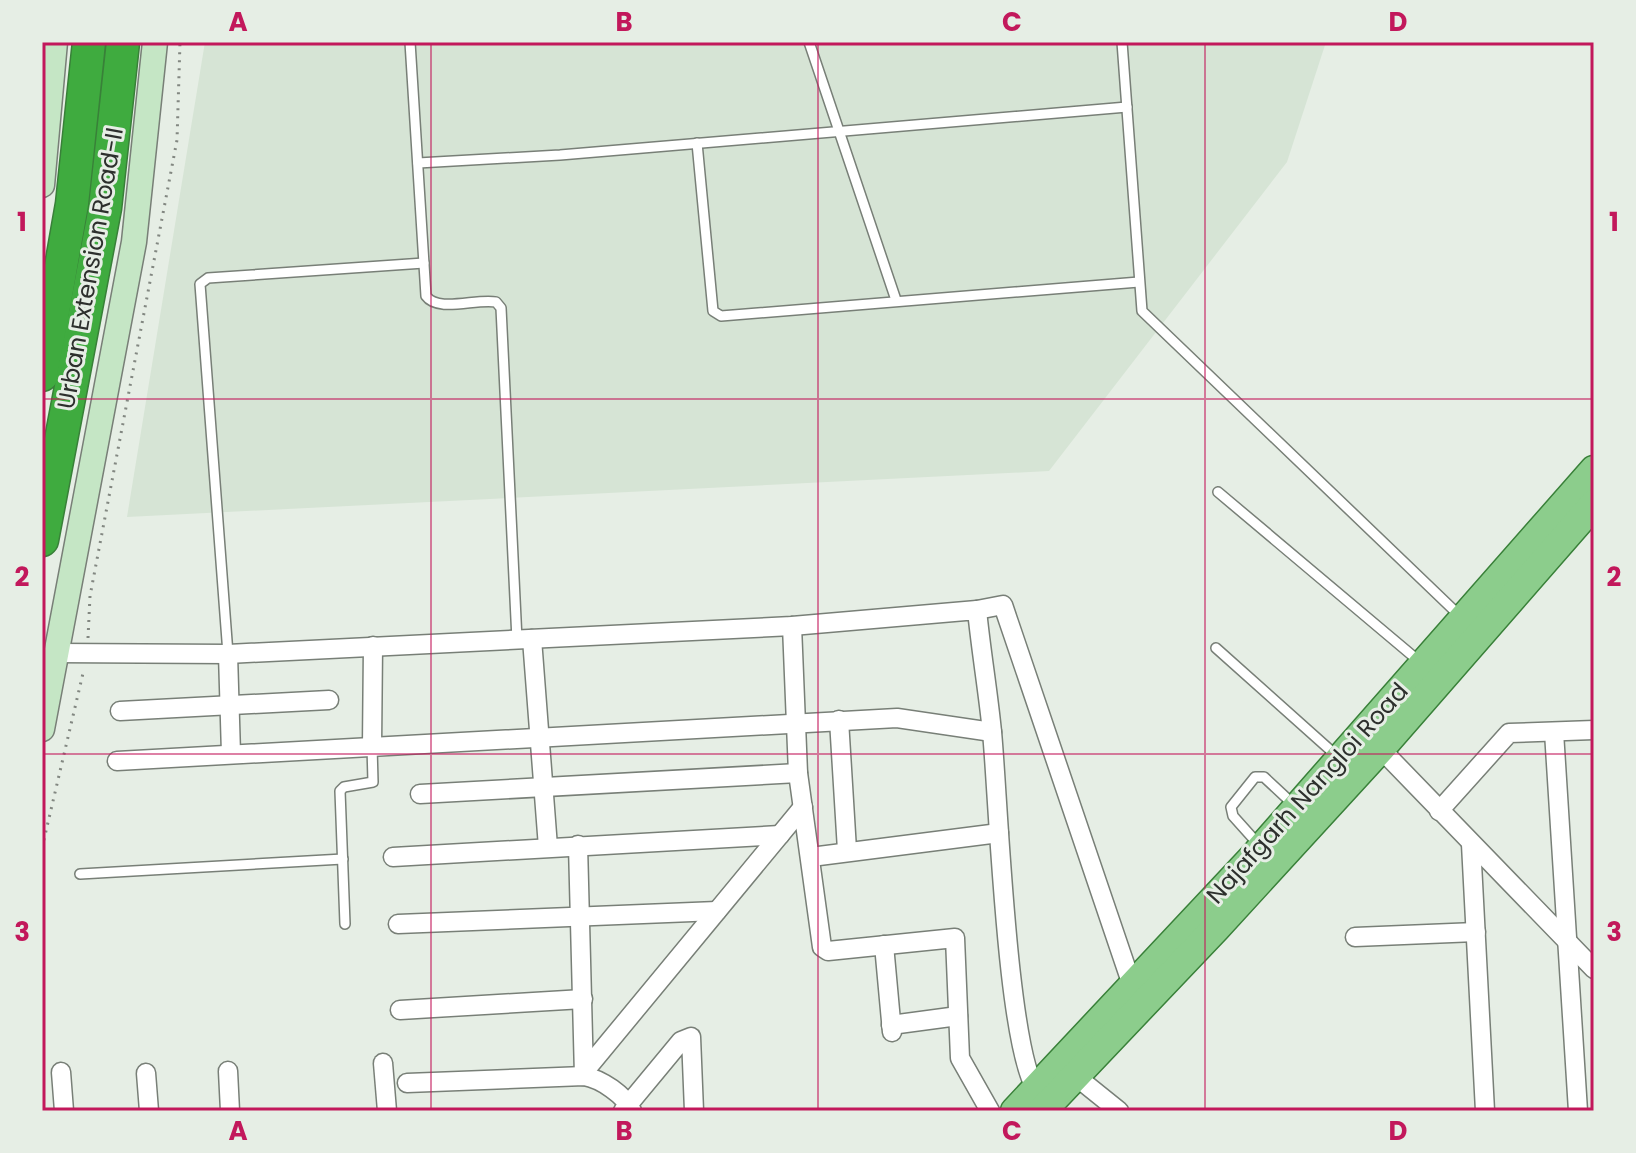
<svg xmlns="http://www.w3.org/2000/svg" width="1636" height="1153" viewBox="0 0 1636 1153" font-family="Poppins,sans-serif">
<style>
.built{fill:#d6e4d5}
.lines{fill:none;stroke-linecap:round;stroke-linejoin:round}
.lane-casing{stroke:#787f77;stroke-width:12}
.street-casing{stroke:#787f77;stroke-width:21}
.secondary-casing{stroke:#787f77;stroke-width:27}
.primary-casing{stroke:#398039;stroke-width:31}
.highway-casing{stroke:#398039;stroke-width:35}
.path{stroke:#828781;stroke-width:3;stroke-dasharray:2 6;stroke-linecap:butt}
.lane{stroke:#fff;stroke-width:9}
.street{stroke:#fff;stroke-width:18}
.secondary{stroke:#c5e6c5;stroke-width:24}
.primary{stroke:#8ccd8c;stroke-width:28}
.highway{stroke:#3fab3f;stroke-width:32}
.grid{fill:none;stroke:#c2185b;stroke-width:2;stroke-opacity:0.55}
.labels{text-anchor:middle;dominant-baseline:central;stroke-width:6;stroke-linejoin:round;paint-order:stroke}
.street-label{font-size:24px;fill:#2d302d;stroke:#e6eee5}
.neatline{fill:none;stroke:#c2185b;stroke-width:3}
.grid-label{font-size:26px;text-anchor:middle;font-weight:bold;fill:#c2185b}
</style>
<rect width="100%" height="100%" fill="#e6eee5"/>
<polygon class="built" points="205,42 1326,42 1287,162 1049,471 127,517"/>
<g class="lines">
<g class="lane-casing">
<g id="lane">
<path d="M410,42L426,296C438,313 477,298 496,302L501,308L517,640"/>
<polyline points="809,42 896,300"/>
<polyline points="1122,42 1142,311 1461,617"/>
<polyline points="697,143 713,311 721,316 1139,282"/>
<polyline points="418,163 560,155 1127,107"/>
<polyline points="1218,492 1420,662"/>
<polyline points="1216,648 1338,757"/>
<polyline points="228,654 200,284 208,278 424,263"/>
<polyline points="1259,845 1233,816 1231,807 1255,777 1264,777 1294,805"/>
<polyline points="80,874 343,859"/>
<polyline points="345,924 340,791 344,787 373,782 372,746"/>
</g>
</g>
<g class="street-casing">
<g id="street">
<polyline points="977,610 1003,605 1132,985"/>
<polyline points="792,626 798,773 822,947 828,951 955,938 960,1058 990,1111"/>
<polyline points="532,639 548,847"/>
<path d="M55,653L228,654L792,626L977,610C981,651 988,691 992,732C998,791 1007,1061 1039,1093"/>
<polyline points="228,654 231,754"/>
<polyline points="120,711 329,700"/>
<polyline points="839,720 847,850"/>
<polyline points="1554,732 1578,1111"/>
<polyline points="1375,743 1594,969"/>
<polyline points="372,746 373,646"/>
<polyline points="117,761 897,718 992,732"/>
<polyline points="420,794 798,773"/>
<polyline points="1439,811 1509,733 1594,730"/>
<polyline points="1471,844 1485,1111"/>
<polyline points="578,845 584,1076"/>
<polyline points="393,857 780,835"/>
<polyline points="811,857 999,833"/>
<polyline points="398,924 717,911"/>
<polyline points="1355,937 1476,932"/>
<polyline points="884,945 892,1032"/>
<polyline points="400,1010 583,999"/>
<polyline points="891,1025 958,1016"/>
<polyline points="383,1063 387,1111"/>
<polyline points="1068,1070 1119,1111"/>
<polyline points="228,1071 230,1111"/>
<polyline points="61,1072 64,1111"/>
<polyline points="584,1072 803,807"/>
<polyline points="146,1073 149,1111"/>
<path d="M407,1083L584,1076C601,1079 625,1095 632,1111"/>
<polyline points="623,1111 681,1041 691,1037 694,1111"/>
</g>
</g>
<g class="secondary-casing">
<g id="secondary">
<polyline points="42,185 55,42"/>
<polyline points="42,729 134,242 155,42"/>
</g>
</g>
<g class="primary-casing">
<g id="primary">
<polyline points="1015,1111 1257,853 1594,470"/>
<polyline points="1042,1111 1216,928 1381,748 1594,504"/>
</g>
</g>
<g class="highway-casing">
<g id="highway">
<polyline points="42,375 72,204 89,42"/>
<polyline points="42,540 105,208 123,42"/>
</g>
</g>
<g class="path">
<polyline points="88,638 90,596 177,140 180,42"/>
<polyline points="42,848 84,669"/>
</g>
<use href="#lane" class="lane"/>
<use href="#street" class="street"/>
<use href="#secondary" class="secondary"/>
<use href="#primary" class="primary"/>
<use href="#highway" class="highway"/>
</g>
<path class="grid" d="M431,42V1111M818,42V1111M1205,42V1111M42,399H1594M42,754H1594"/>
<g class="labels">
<g class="street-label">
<text transform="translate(90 268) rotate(-80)">Urban Extension Road-II</text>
<text transform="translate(1307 793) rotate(-48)">Najafgarh Nangloi Road</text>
</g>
</g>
<rect width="1636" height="1153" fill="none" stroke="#e6eee5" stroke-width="88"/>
<rect x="44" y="44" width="1548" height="1065" class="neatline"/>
<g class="grid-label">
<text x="238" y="31">A</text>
<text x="624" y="31">B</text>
<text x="1012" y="31">C</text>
<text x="1398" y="31">D</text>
<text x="22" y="231">1</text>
<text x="1614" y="231">1</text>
<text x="22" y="586">2</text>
<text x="1614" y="586">2</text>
<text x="22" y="941">3</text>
<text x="1614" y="941">3</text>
<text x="238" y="1140">A</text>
<text x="624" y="1140">B</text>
<text x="1012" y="1140">C</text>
<text x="1398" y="1140">D</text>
</g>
</svg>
